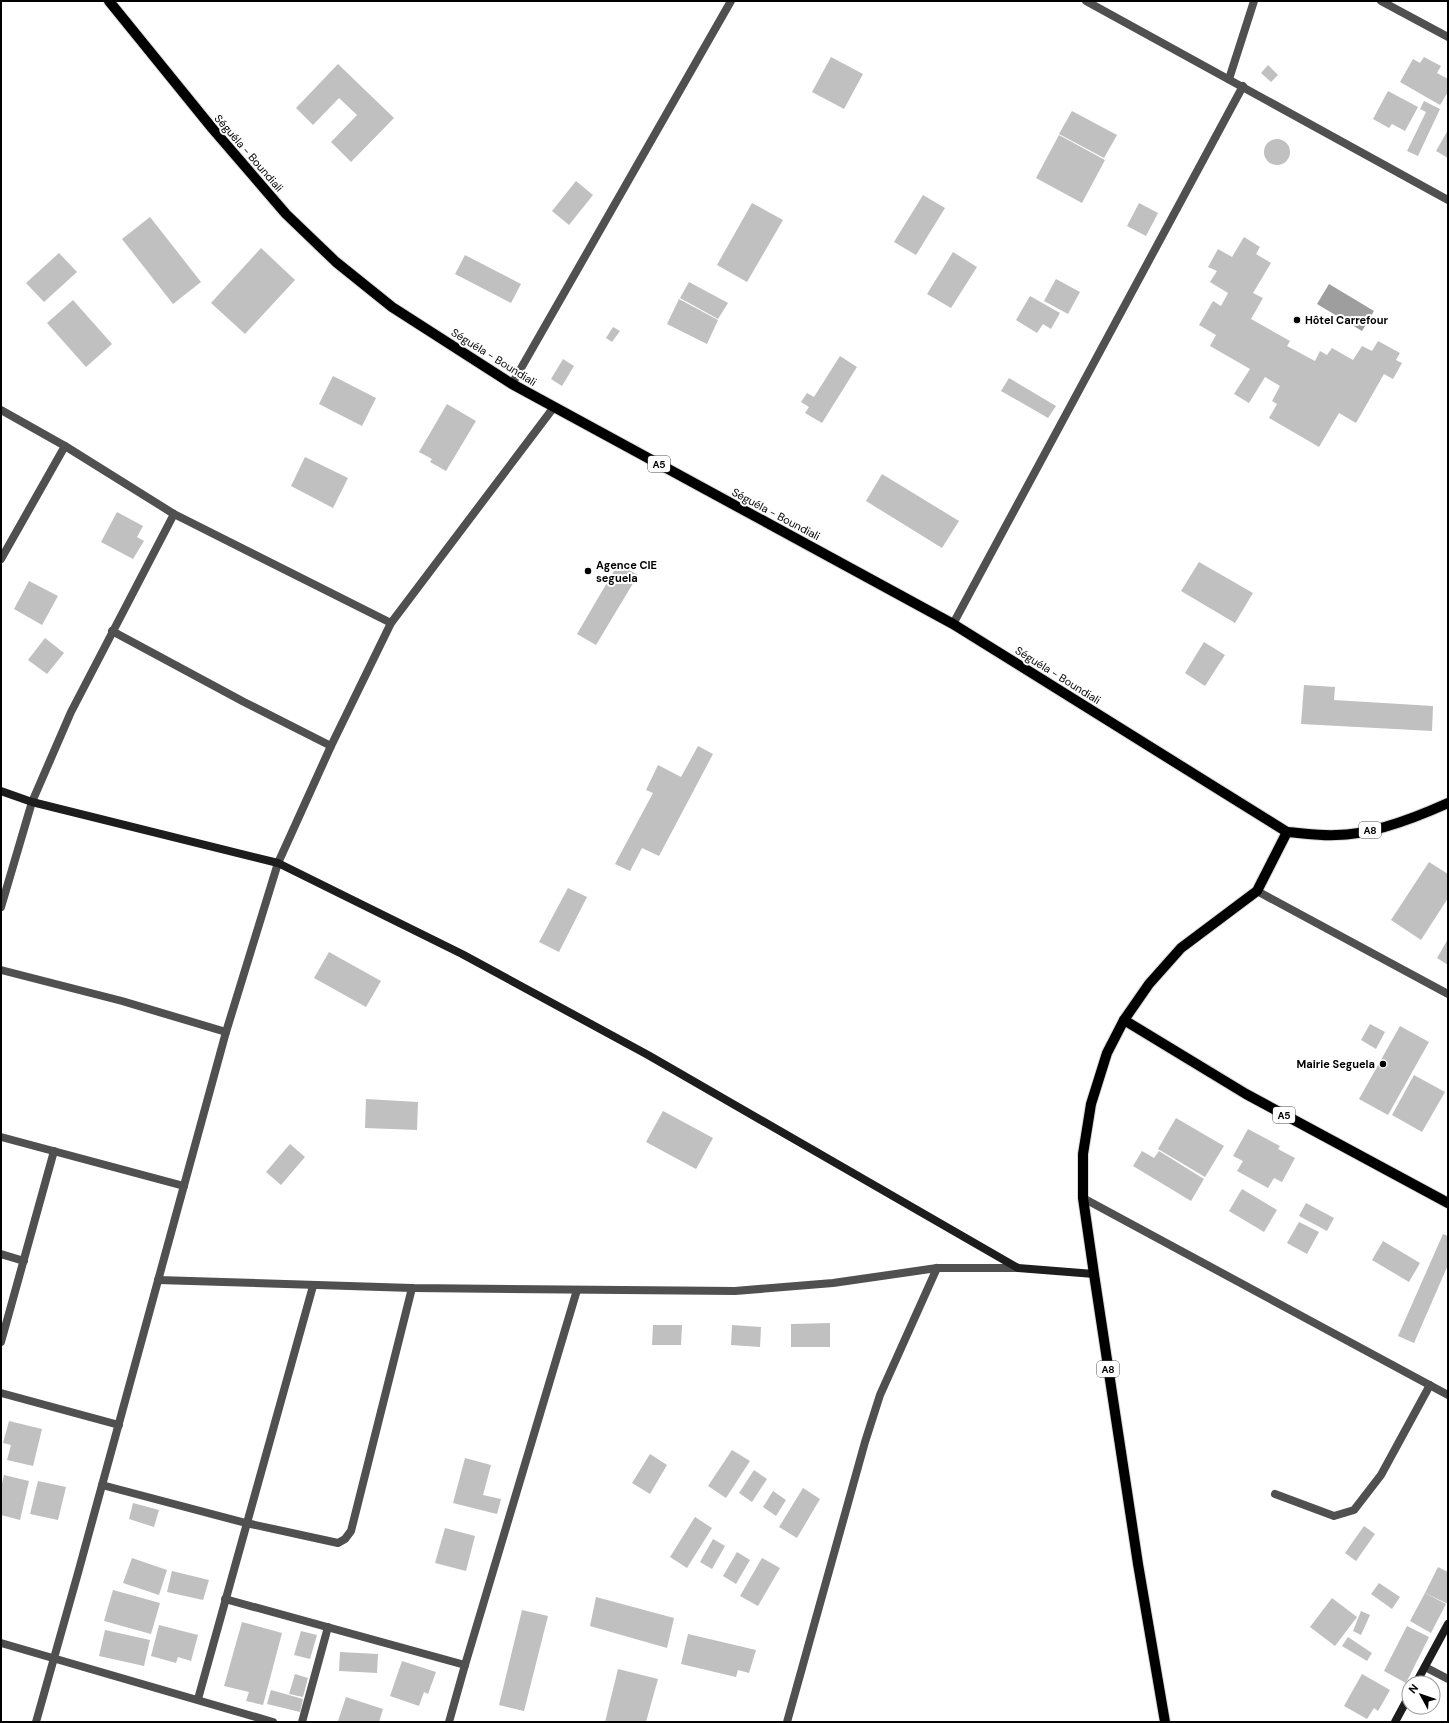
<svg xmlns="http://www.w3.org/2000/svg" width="1449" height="1723" viewBox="0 0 1449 1723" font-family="'DM Sans',sans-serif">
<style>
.water{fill:#9e9e9e}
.building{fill:#c0c0c0}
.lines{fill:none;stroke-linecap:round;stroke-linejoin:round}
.primary-casing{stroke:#dbdbdb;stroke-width:12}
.street{stroke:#505050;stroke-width:8}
.secondary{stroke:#1d1d1d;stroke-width:8}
.primary{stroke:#000;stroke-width:10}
.poi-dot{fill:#000;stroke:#fff;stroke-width:1.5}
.labels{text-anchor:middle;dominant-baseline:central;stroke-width:4;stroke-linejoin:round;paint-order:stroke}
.shield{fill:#fff;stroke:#4c4c4c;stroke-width:1}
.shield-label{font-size:10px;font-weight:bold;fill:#000}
.street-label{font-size:11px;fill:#000;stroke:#fff}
.poi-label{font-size:11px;font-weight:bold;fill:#000;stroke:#fff;text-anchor:start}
</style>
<rect width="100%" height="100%" fill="#fff"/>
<polygon class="water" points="1329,284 1374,311 1362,331 1317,304"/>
<g class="building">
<polygon points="831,57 863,74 844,109 812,92"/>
<polygon points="1424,57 1441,66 1437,73 1448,79 1448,92 1440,105 1400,82 1413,59 1420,63"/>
<polygon points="338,64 394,118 351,162 331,142 357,115 339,98 313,125 296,108"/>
<polygon points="1268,65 1278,75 1271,82 1261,73"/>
<polygon points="1388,91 1418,107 1405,131 1392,124 1389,128 1373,119"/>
<polygon points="1424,101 1440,109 1418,156 1407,151 1426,112 1420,109"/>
<polygon points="1072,111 1117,135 1104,158 1059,134"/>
<polygon points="1448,130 1448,158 1436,151"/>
<polygon points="1059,135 1105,160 1082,203 1036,178"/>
<circle cx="1277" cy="152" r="13"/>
<polygon points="576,181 593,195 569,225 552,211"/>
<polygon points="923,195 945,208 916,255 894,242"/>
<polygon points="752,203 783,220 747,282 717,265"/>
<polygon points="1139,203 1158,213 1146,236 1127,226"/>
<polygon points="150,217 201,282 173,304 122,239"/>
<polygon points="1244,237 1260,247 1256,254 1271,263 1253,293 1263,298 1251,319 1290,341 1287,346 1315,361 1320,351 1327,355 1332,348 1353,360 1362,346 1372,351 1378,341 1400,353 1396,360 1402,363 1393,379 1384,374 1356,423 1339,413 1319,447 1269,418 1277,404 1272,401 1280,386 1265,377 1249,403 1234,394 1250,369 1210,346 1216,335 1199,325 1213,301 1221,306 1228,293 1210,282 1217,271 1208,267 1218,249 1232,257"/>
<polygon points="261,248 295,280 245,334 211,303"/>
<polygon points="953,252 977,267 951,308 927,294"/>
<polygon points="59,253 77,272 44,302 26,283"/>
<polygon points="465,255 521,284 511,303 455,274"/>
<polygon points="1056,279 1080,292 1068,314 1044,301"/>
<polygon points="689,282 728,303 718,319 680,298"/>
<polygon points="1030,296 1060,313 1051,329 1043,324 1037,333 1016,320"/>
<polygon points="679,299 718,320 707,344 667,324"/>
<polygon points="73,300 112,344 86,367 47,323"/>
<polygon points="613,327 620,331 612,342 606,338"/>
<polygon points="840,356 857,367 822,423 805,413 809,407 801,402 807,393 814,397"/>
<polygon points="563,359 574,366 562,386 551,379"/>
<polygon points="333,376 376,398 362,426 319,404"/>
<polygon points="1009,378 1056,406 1048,418 1001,391"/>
<polygon points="447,404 476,421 446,471 430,462 432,459 419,452"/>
<polygon points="305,457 348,478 333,508 291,486"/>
<polygon points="882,474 959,521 942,548 866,501"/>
<polygon points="117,512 143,526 137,537 144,541 133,559 101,542"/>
<polygon points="1199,562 1253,593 1235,623 1181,591"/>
<polygon points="618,564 638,575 596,645 577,634"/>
<polygon points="29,581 58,596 42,625 14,609"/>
<polygon points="45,638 64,653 47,674 28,660"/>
<polygon points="1204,642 1225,655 1205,686 1185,673"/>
<polygon points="1304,685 1335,687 1334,700 1433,706 1432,731 1301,724"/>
<polygon points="698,746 713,754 659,856 642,848 630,871 615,864 653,793 646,790 658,765 681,777"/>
<polygon points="1429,862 1448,874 1448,898 1421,940 1391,920"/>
<polygon points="568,888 587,897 559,952 539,942"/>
<polygon points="1448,939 1448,965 1437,958"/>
<polygon points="329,952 381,981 366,1007 314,978"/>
<polygon points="1370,1024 1385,1032 1376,1049 1361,1040"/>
<polygon points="1400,1026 1429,1042 1388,1115 1359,1099"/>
<polygon points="1414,1075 1445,1092 1422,1132 1392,1115"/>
<polygon points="366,1099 418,1102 417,1130 365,1128"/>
<polygon points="663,1111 713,1138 696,1169 646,1142"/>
<polygon points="1176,1118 1224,1146 1205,1177 1158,1149"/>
<polygon points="1248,1129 1280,1146 1278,1149 1295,1158 1282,1182 1274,1178 1268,1188 1237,1171 1243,1161 1233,1156"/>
<polygon points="290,1144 305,1157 281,1185 266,1172"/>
<polygon points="1142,1151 1154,1158 1159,1151 1204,1179 1191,1201 1133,1166"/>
<polygon points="1242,1189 1277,1210 1264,1232 1229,1211"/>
<polygon points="1306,1203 1334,1218 1327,1231 1299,1216"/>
<polygon points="1299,1222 1319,1232 1307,1254 1287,1243"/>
<polygon points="1443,1234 1448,1236 1448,1265 1414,1343 1398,1336"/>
<polygon points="1383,1241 1420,1263 1409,1282 1372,1260"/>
<polygon points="830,1323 830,1347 791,1347 791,1324"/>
<polygon points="653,1325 682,1325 681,1345 652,1345"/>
<polygon points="732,1325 761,1327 760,1347 731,1345"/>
<polygon points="9,1421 42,1429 33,1466 7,1460 11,1445 3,1443"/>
<polygon points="732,1450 750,1461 726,1498 708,1486"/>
<polygon points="650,1454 667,1465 650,1494 632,1483"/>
<polygon points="465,1458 491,1465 483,1495 501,1499 497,1514 453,1503"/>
<polygon points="754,1470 767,1479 752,1502 739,1493"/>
<polygon points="4,1475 29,1481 20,1520 1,1515 1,1488"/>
<polygon points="38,1481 66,1487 58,1520 30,1514"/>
<polygon points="803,1488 820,1499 797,1538 779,1527"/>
<polygon points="773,1491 786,1500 776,1516 763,1507"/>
<polygon points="133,1503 159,1510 154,1527 129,1519"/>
<polygon points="695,1517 712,1528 687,1568 670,1557"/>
<polygon points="1364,1526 1375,1534 1356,1561 1345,1553"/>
<polygon points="445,1528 475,1536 466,1571 435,1563"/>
<polygon points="713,1539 725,1546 712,1569 700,1562"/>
<polygon points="737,1552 750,1560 736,1584 723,1576"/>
<polygon points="132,1558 167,1570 159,1595 123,1583"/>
<polygon points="762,1558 780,1568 758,1606 740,1596"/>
<polygon points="1438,1567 1448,1572 1448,1604 1425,1593"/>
<polygon points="172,1571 209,1580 203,1600 167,1592"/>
<polygon points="1379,1583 1400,1597 1392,1609 1371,1594"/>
<polygon points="113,1590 160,1603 151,1634 104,1621"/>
<polygon points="1425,1593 1446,1604 1431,1633 1410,1621"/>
<polygon points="596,1597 674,1618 667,1648 590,1626"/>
<polygon points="1332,1598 1357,1617 1335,1646 1310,1627"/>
<polygon points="522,1610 548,1616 524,1711 499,1705"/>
<polygon points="1361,1611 1370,1615 1361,1635 1353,1631"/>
<polygon points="242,1622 282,1633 263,1705 246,1701 249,1692 224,1686"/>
<polygon points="159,1625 198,1635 191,1661 178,1657 176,1663 151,1656"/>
<polygon points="1407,1626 1429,1637 1406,1683 1384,1671"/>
<polygon points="105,1630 150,1640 144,1666 99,1656"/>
<polygon points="301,1631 317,1635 310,1659 294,1655"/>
<polygon points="688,1634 756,1650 749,1673 738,1670 736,1677 681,1664"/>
<polygon points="1348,1637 1372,1653 1367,1661 1342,1646"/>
<polygon points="340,1652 378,1654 377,1673 339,1671"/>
<polygon points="402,1661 436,1672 428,1694 424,1692 419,1706 390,1696"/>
<polygon points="618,1669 658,1679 646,1722 605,1722"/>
<polygon points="295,1674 308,1678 303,1697 289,1694"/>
<polygon points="1362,1674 1390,1690 1378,1711 1374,1708 1367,1719 1344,1706"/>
<polygon points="271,1690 303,1699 300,1712 267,1704"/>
<polygon points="346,1697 383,1709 379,1722 338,1721"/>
</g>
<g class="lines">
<g class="primary-casing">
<g id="primary">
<path d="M109,1L212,128L286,214L336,262L392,307L512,384L953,624L1287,832C1303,833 1320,836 1336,835C1370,835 1417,817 1448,803"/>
<polyline points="1124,1020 1246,1094 1448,1203"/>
<polyline points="1165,1722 1138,1564 1094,1274 1083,1198 1083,1154 1091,1104 1107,1053 1124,1020 1149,984 1181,948 1257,891 1287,832"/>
</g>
</g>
<g class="street">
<polyline points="1086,1 1448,200"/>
<polyline points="1381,1 1448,37"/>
<polyline points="1229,79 1254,1"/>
<polyline points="512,384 731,1"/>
<polyline points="1,410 65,446 174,514 391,623"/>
<polyline points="1,559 65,446"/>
<polyline points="953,624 1243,86"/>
<polyline points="112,631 244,702 331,746"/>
<polyline points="1257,891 1448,994"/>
<polyline points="1,907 32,802 71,712 174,514"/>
<polyline points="1,970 122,1001 226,1032"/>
<polyline points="1,1137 184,1186"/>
<polyline points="1083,1198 1448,1395"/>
<polyline points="1,1254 24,1261"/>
<polyline points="158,1280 412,1288 735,1291 833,1283 937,1268 1018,1268"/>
<polyline points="1,1342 54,1151"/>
<polyline points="1,1393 119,1425"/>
<polyline points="102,1485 246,1523 338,1543 345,1539 351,1531 412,1288"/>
<polyline points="1275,1494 1334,1516 1354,1510 1381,1475 1430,1385"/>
<polyline points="225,1599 465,1665"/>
<polyline points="1,1643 273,1722"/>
<polyline points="1425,1667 1448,1679"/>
<polyline points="198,1699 313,1286"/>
<polyline points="36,1722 78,1573 226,1032 278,863 331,746 391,623 554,407"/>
<polyline points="302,1722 328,1627"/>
<polyline points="449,1722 465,1665 577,1290"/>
<polyline points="787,1722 865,1442 880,1395 937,1268"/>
</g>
<g class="secondary">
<polyline points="1,791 32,802 278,863 462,954 648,1055 1018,1268 1094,1274"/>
<polyline points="1416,1683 1448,1624"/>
<polyline points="1395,1722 1409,1696"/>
</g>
<use href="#primary" class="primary"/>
</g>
<g class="poi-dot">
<circle cx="1297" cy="320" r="4"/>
<circle cx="588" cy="571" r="4"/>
<circle cx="1383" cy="1064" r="4"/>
</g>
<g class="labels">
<g class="shield">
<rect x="648" y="456" width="22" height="16" rx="3"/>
<rect x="1359" y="822" width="22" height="16" rx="3"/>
<rect x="1273" y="1107" width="22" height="16" rx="3"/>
<rect x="1097" y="1361" width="22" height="16" rx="3"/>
</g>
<g class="shield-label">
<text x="659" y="464">A5</text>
<text x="1370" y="830">A8</text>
<text x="1284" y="1115">A5</text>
<text x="1108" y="1369">A8</text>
</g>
<g class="street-label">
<text transform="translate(249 153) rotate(49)">Séguéla - Boundiali</text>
<text transform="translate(494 357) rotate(32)">Séguéla - Boundiali</text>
<text transform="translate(776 514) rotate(28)">Séguéla - Boundiali</text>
<text transform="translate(1058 675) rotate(32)">Séguéla - Boundiali</text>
</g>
<g class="poi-label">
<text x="1305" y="320">Hôtel Carrefour</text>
<text x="596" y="565">Agence CIE<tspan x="596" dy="13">seguela</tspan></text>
<text x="1375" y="1064" text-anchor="end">Mairie Seguela</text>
</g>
</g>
<rect width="1449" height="1723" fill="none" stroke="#000000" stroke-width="4"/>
<g transform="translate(1421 1695) rotate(310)"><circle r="19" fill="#ffffff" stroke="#999999"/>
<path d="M0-3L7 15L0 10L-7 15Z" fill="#000000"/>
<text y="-6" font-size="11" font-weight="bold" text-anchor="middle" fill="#000000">N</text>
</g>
</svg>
